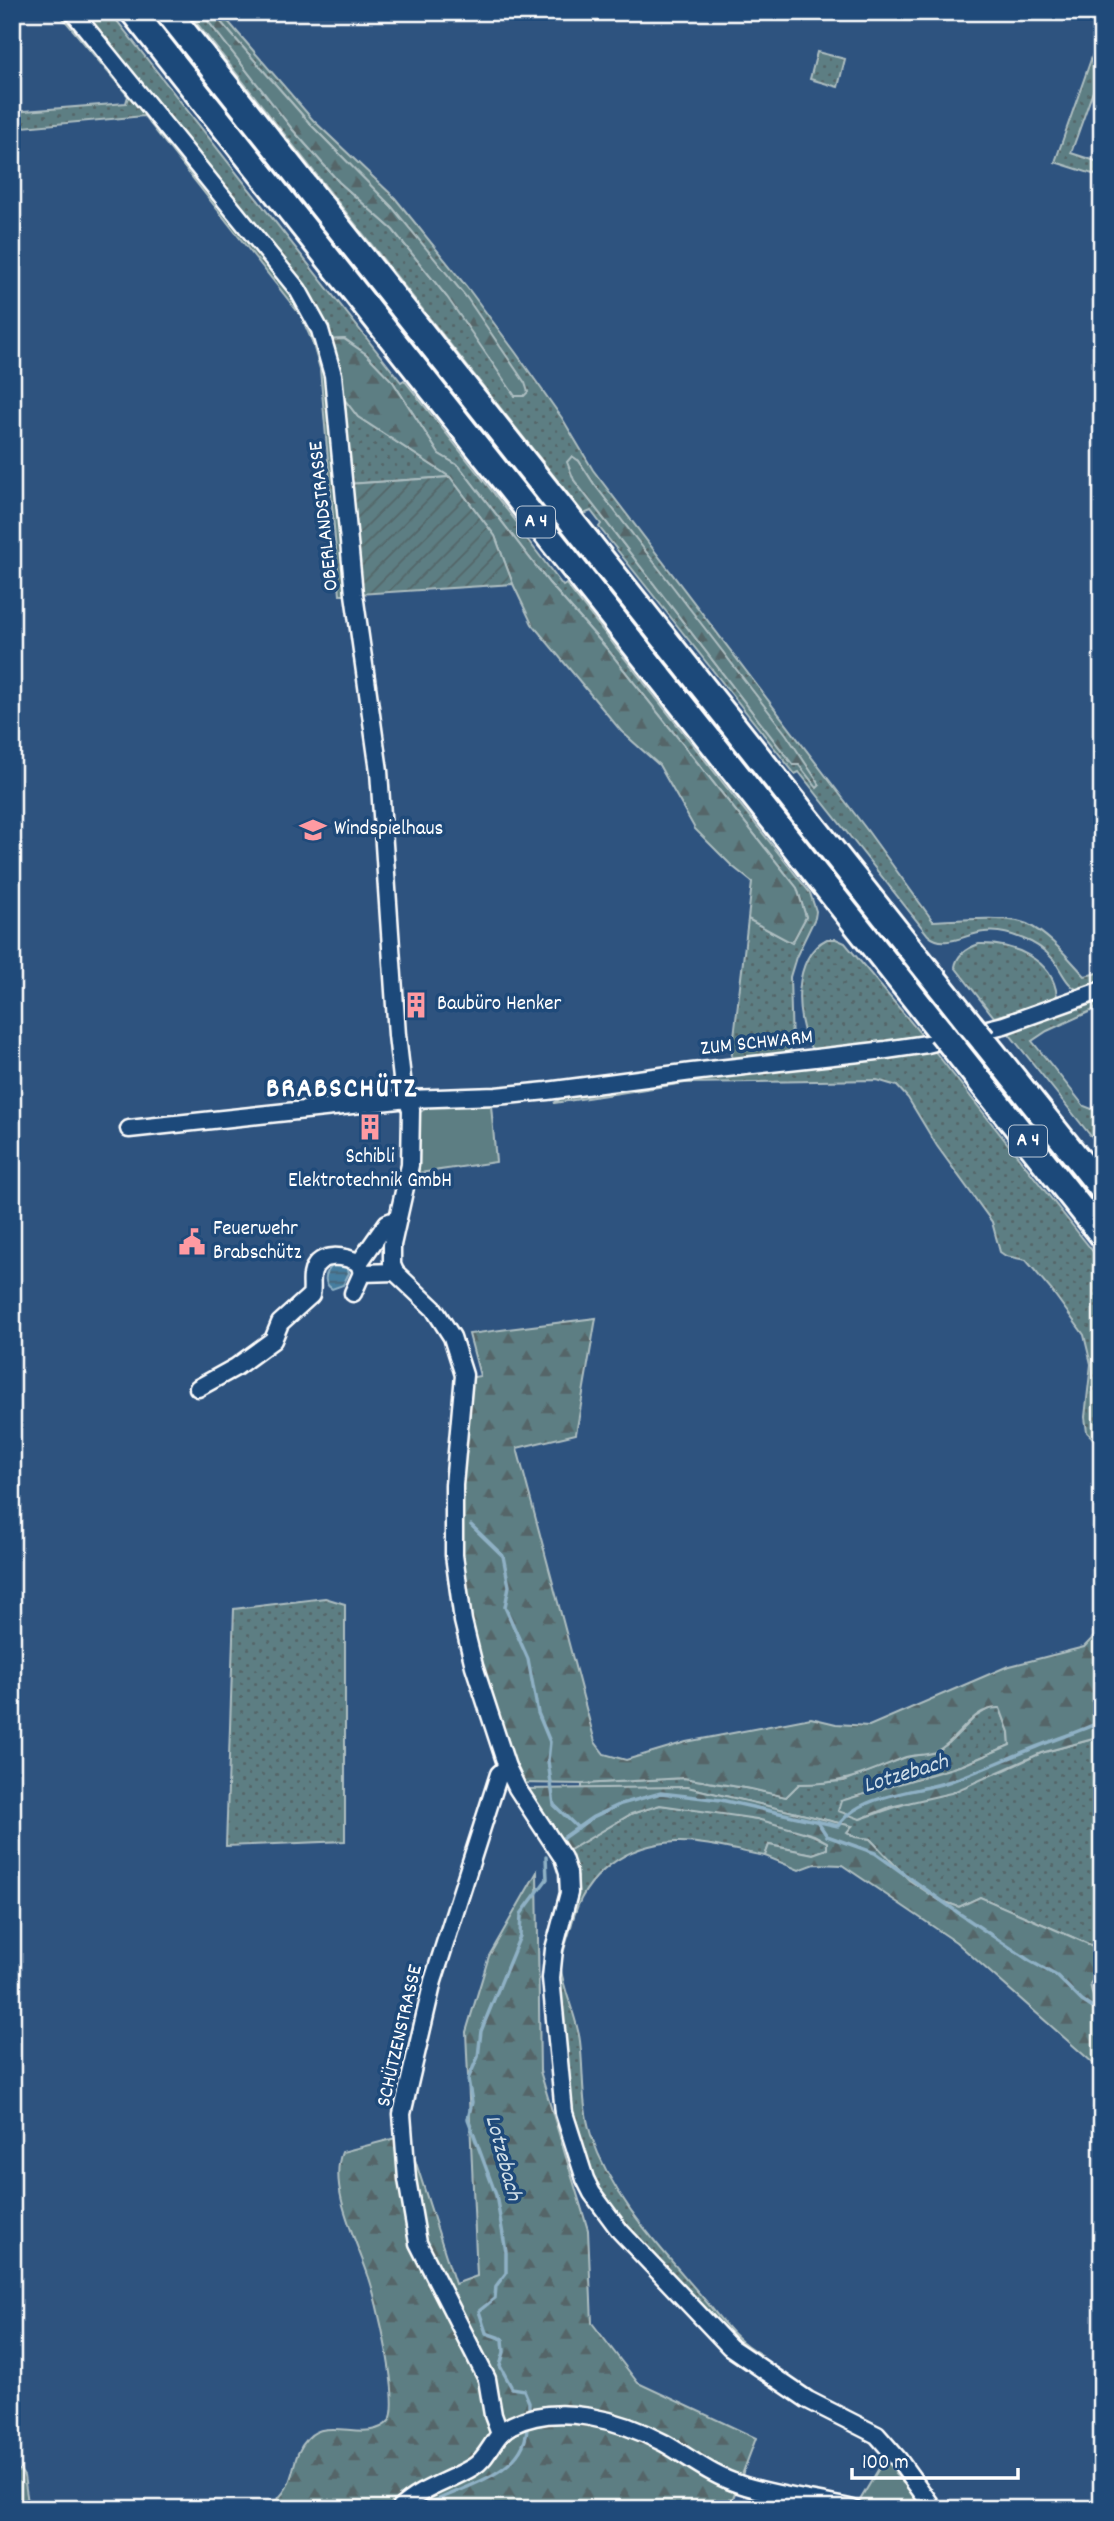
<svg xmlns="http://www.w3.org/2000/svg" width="1114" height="2521" viewBox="0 0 1114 2521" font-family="Dekko,sans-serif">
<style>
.grass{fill:url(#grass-dots);stroke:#aebec1;stroke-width:2;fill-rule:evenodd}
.forest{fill:url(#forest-firs);stroke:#aebec1;stroke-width:2}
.park{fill:#5d7e83;stroke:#aebec1;stroke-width:2}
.garden{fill:url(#garden-furrows);stroke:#aebec1;stroke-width:2}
.water{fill:url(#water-rules);stroke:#8fb1c5;stroke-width:2}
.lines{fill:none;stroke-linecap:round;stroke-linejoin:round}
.stream{stroke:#8fb1c5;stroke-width:3.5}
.minor-casing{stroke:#fff;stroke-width:21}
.highway-casing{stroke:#fff;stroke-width:30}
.minor{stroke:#1f4a7a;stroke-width:16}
.highway{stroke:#1f4a7a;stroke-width:24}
.highway-bridge-casing{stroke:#fff;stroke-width:30;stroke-linecap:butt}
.highway-bridge{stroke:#1f4a7a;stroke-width:24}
.labels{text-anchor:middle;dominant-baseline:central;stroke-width:7;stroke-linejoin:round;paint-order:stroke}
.shield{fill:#1f4a7a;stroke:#bcc9d7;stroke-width:2}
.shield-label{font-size:19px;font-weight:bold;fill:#fff}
.street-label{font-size:21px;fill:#fff;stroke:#1f4a7a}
.poi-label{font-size:21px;fill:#fff;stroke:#1f4a7a;text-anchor:start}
.water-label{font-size:23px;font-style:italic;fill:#d0dee7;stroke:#1f4a7a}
.district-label{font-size:28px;font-weight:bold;letter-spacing:2px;fill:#fff;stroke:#1f4a7a}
</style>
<defs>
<pattern id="grass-dots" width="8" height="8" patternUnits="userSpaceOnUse" patternTransform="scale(1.75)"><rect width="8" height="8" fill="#5d7e83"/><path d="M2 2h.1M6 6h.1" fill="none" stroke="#546568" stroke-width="1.8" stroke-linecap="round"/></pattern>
<pattern id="forest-firs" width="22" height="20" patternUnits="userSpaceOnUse" patternTransform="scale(1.75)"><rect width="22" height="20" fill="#5d7e83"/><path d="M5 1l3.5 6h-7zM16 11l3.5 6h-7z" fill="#546568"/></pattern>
<pattern id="garden-furrows" width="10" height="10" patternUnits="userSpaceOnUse" patternTransform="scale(1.75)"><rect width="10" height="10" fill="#5d7e83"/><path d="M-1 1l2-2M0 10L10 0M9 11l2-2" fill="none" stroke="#546568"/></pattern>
<pattern id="water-rules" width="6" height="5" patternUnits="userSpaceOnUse" patternTransform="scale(1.75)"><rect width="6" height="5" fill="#457d9f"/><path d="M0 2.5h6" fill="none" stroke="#486476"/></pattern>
</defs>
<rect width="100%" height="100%" fill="#2e537f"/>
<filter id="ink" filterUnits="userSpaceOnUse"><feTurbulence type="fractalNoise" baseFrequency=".0143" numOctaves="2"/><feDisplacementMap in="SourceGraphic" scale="14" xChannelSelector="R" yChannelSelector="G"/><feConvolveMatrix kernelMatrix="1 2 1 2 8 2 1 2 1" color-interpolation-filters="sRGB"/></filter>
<g filter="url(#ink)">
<g class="grass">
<polygon points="58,12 66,12 297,298 324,357 350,595 340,595 320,369 312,341 301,316 144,116 12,128 12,112 126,103 128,96"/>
<polygon points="81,12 110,12 401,382 404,380 518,524 517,526 563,586 566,584 810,893 816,911 815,918 796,957 790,977 792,1046 789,1052 783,1057 731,1062 748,919 792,943 806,917 797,888 608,650 549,583 459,466 439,454 393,382 366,354 345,339 330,340"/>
<path d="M188,12H201L293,130L339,182L393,230L447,297L392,207L311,125L212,12H220L313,120L395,198L470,291L516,353L562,418L593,470L867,830L933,921C956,920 1007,915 1027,924C1050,935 1068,958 1085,976L1102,972V985C1096,987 1087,992 1081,991C1067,988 1061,969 1053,959C1045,950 1033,942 1021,938C1009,933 997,930 984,932C965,934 944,950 928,935L799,772L795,774L599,527L601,524L591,511L584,514ZM579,461L594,484L817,787L799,765H793L574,480Z"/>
<polygon points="1102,28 1102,66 1071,153 1102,163 1102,177 1055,162"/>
<polygon points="817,52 845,59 838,87 810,79"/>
<polygon points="340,398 345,400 358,417 450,477 348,484"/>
<path d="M827,939H836L845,943L925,1039L822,1053L811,1048C794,1018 792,956 827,939Z"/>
<path d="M979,944C1011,943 1053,958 1057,996L1054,1001L994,1017L955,967C957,954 967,948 979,944Z"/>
<polygon points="1102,997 1102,1006 1047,1031 1032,1041 1084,1106 1102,1113 1102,1150 1007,1031"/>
<polygon points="933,1049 1102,1263 1102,1448 1087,1432 1085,1417 1091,1364 1084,1335 1052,1291 1026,1260 1006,1256 1000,1252 992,1222 937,1146 908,1098 897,1086 877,1080 685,1083 554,1103 569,1093 740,1072 867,1061"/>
<polygon points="325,1598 345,1604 345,1841 226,1846 234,1609"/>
<polygon points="992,1707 1000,1708 1009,1732 1010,1745 963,1765 841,1801 860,1819 1005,1770 1041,1753 1093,1739 1102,1732 1102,1950 980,1897 959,1907 939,1900 909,1880 870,1839 855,1837 846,1831 852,1826 687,1787 582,1790 582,1784 684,1778 751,1789 786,1797 799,1784 844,1781 906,1757 934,1752 949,1743 975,1717"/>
<path d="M660,1805C716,1813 777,1816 827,1842V1849L813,1854L769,1845L765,1856C737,1851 705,1841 676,1842C627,1844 584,1874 572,1923C569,1936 560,1956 561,1969C564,1993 577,2017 580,2041C584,2073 581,2104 591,2135C613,2200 661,2248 704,2299C724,2322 733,2339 760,2354H747L621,2226L596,2187L574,2134L555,1977L574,1884L577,1883L578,1877L563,1854L631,1814Z"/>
</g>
<g class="forest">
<polygon points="201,12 212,12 311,125 392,207 467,298 525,383 528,392 524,396 515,396 447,297 393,230 339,182 293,130"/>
<polygon points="344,339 366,354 393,382 439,454 459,466 549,583 608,650 797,888 806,917 792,943 748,919 752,882 732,866 695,829 659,765 621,731 532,624 513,584 495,536 450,477 358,417 345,400 340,398 330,340"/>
<polygon points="572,456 579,461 594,484 786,734 820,785 817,788 799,765 793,765 574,480 567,462"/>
<path d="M596,1318L576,1434L517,1448L595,1742L604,1754L626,1760L686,1742L811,1718L836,1724L869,1726L1006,1667L1084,1647L1102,1628V1732L1093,1739L1041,1753L951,1793L890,1807L860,1819L838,1811L841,1801L963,1765L1010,1745L1009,1732L1000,1708C971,1706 959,1741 935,1752C925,1756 913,1754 903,1758C863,1774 844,1784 799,1784L786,1797L751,1789L684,1778L582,1784L519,1783L493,1712L461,1581L458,1511L468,1378L480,1376L469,1334Z"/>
<polygon points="687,1787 852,1826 847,1832 855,1837 870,1839 909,1880 939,1900 959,1907 980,1897 1102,1950 1102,1968 1090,1984 1094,2001 1102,2005 1102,2071 956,1942 842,1865 815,1864 799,1870 765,1856 769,1845 813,1854 827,1849 827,1842 814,1835 757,1819 660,1805 631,1814 563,1854 524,1789"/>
<path d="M537,1872L540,2071L588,2230L592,2323L638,2383L756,2438L729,2509H266C303,2482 285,2463 308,2438C328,2416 368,2444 389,2421C402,2407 376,2296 368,2275C357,2242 328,2187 342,2152L407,2135L455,2284L477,2276L466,2032L489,1956Z"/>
<polygon points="12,2470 20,2470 24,2476 29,2509 12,2509"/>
</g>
<g class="park">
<polygon points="431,1105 491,1105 496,1162 419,1173 419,1113"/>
<polygon points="888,2453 900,2470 895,2474 903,2483 908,2480 925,2509 884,2509 859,2502"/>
</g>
<polygon class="garden" points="450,477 495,536 513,584 359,594 348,484"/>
<path class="water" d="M336,1263H346L349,1273L343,1285L332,1289C320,1281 327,1269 336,1263Z"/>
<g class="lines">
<g class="stream">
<polyline points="471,1525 503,1556 509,1586 505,1607 528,1659 538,1713 550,1742 548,1761 554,1805 578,1828"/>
<polyline points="817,1821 827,1836 875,1853 960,1914 1030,1961 1057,1976 1082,2001 1102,2014"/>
<path d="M563,1838L593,1817L621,1804L661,1793L721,1800L838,1826C860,1793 917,1793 951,1781C980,1771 1008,1758 1036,1747C1058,1738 1081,1731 1102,1721"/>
<polyline points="529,2409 529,2402 524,2390 512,2388 500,2366 504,2352 503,2339 486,2333 479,2311 495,2298 496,2286 506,2273 506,2252 496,2195 468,2119 472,2102 468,2079 478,2057 481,2031 520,1936 521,1914 547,1879 546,1857"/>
<path d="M419,2509C452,2488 524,2478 527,2429"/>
</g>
<g class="minor-casing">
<g id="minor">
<polyline points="73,12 298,290 320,330 333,375 354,594 379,771 397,1035 403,1087 411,1110 410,1165 392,1245 392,1265 395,1272 434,1309 452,1337 464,1375 454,1485 454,1555 463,1621 474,1666 507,1767 517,1788 563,1858 568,1873 569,1893 554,1949 551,1978 564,2113 585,2179 592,2193 620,2231 730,2347 808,2400 877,2435 898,2459 934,2509"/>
<polyline points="129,1129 408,1099 496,1096 547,1091 692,1072 886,1050 927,1044 1004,1025 1102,990"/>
<polyline points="395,1272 362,1273 359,1263 387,1223 397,1219"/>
<polyline points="353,1293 362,1273"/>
<path d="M198,1388L236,1367L273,1340L280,1323L311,1295C313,1287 310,1279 313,1271C320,1251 345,1256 359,1263"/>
<polyline points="500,2434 493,2415 487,2379 418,2243 407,2179 402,2114 433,1981 499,1774 507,1767"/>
<path d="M399,2509C421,2488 448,2482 473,2467C490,2457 493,2434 512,2425C558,2402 621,2420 664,2443C689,2457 712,2476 739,2484C775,2496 815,2500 853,2509"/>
</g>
</g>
<g class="highway-casing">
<g id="highway">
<polyline points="133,12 941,1032"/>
<polyline points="168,12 970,1024"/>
<polyline points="983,1040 1102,1189"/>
<polyline points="953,1047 1102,1235"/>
</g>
</g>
<use href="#minor" class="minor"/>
<use href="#highway" class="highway"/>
<g class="highway-bridge-casing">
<g id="highway-bridge">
<polyline points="970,1024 983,1040"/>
<polyline points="941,1032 953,1047"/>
</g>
</g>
<use href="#highway-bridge" class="highway-bridge"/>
</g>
</g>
<defs>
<g id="school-bare" transform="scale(2.1)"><path d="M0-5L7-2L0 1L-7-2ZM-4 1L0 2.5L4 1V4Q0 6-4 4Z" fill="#ff9aa2" stroke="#1f4a7a" stroke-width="2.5" paint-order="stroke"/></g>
<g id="building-bare" transform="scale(2.1)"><path d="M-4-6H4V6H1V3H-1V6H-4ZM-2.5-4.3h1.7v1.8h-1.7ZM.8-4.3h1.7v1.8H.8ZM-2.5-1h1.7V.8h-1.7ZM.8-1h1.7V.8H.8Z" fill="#ff9aa2" stroke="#1f4a7a" stroke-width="2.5" paint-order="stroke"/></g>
<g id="civic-bare" transform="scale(2.1)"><path d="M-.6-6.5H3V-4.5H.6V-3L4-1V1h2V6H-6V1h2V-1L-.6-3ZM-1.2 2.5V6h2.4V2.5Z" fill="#ff9aa2" stroke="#1f4a7a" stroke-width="2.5" paint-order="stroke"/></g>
</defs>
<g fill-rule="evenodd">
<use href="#school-bare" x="313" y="830"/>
<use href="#building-bare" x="416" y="1005"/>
<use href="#building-bare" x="370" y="1127"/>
<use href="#civic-bare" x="192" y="1242"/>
</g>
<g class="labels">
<g class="shield">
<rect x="517" y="506.5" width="38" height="31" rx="5"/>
<rect x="1009" y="1125.5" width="38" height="31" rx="5"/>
</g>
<g class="shield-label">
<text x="536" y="522">A 4</text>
<text x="1028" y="1141">A 4</text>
</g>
<g class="street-label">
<text transform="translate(325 516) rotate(-96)">OBERLANDSTRASSE</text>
<text transform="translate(757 1044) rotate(-6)">ZUM SCHWARM</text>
<text transform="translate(401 2036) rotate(-77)">SCHÜTZENSTRASSE</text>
</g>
<g class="poi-label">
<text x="334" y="830">Windspielhaus</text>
<text x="437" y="1005">Baubüro Henker</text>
<text x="370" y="1158" text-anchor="middle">Schibli<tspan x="370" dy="24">Elektrotechnik GmbH</tspan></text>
<text x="213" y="1230">Feuerwehr<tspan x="213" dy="24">Brabschütz</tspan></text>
</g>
<g class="water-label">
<text transform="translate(906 1775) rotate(-17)">Lotzebach</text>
<text transform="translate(502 2158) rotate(75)">Lotzebach</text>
</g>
<g class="district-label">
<text x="342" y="1091">BRABSCHÜTZ</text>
</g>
</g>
<rect width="1114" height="2521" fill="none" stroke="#1f4a7a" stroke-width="42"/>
<rect x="21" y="21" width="1072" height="2479" fill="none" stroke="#fff" stroke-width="2.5" filter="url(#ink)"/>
<path d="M852 2468v10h166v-10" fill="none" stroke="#ffffff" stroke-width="3.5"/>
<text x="862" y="2468" font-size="21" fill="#ffffff" stroke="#1f4a7a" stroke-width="5" paint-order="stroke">100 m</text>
</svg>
